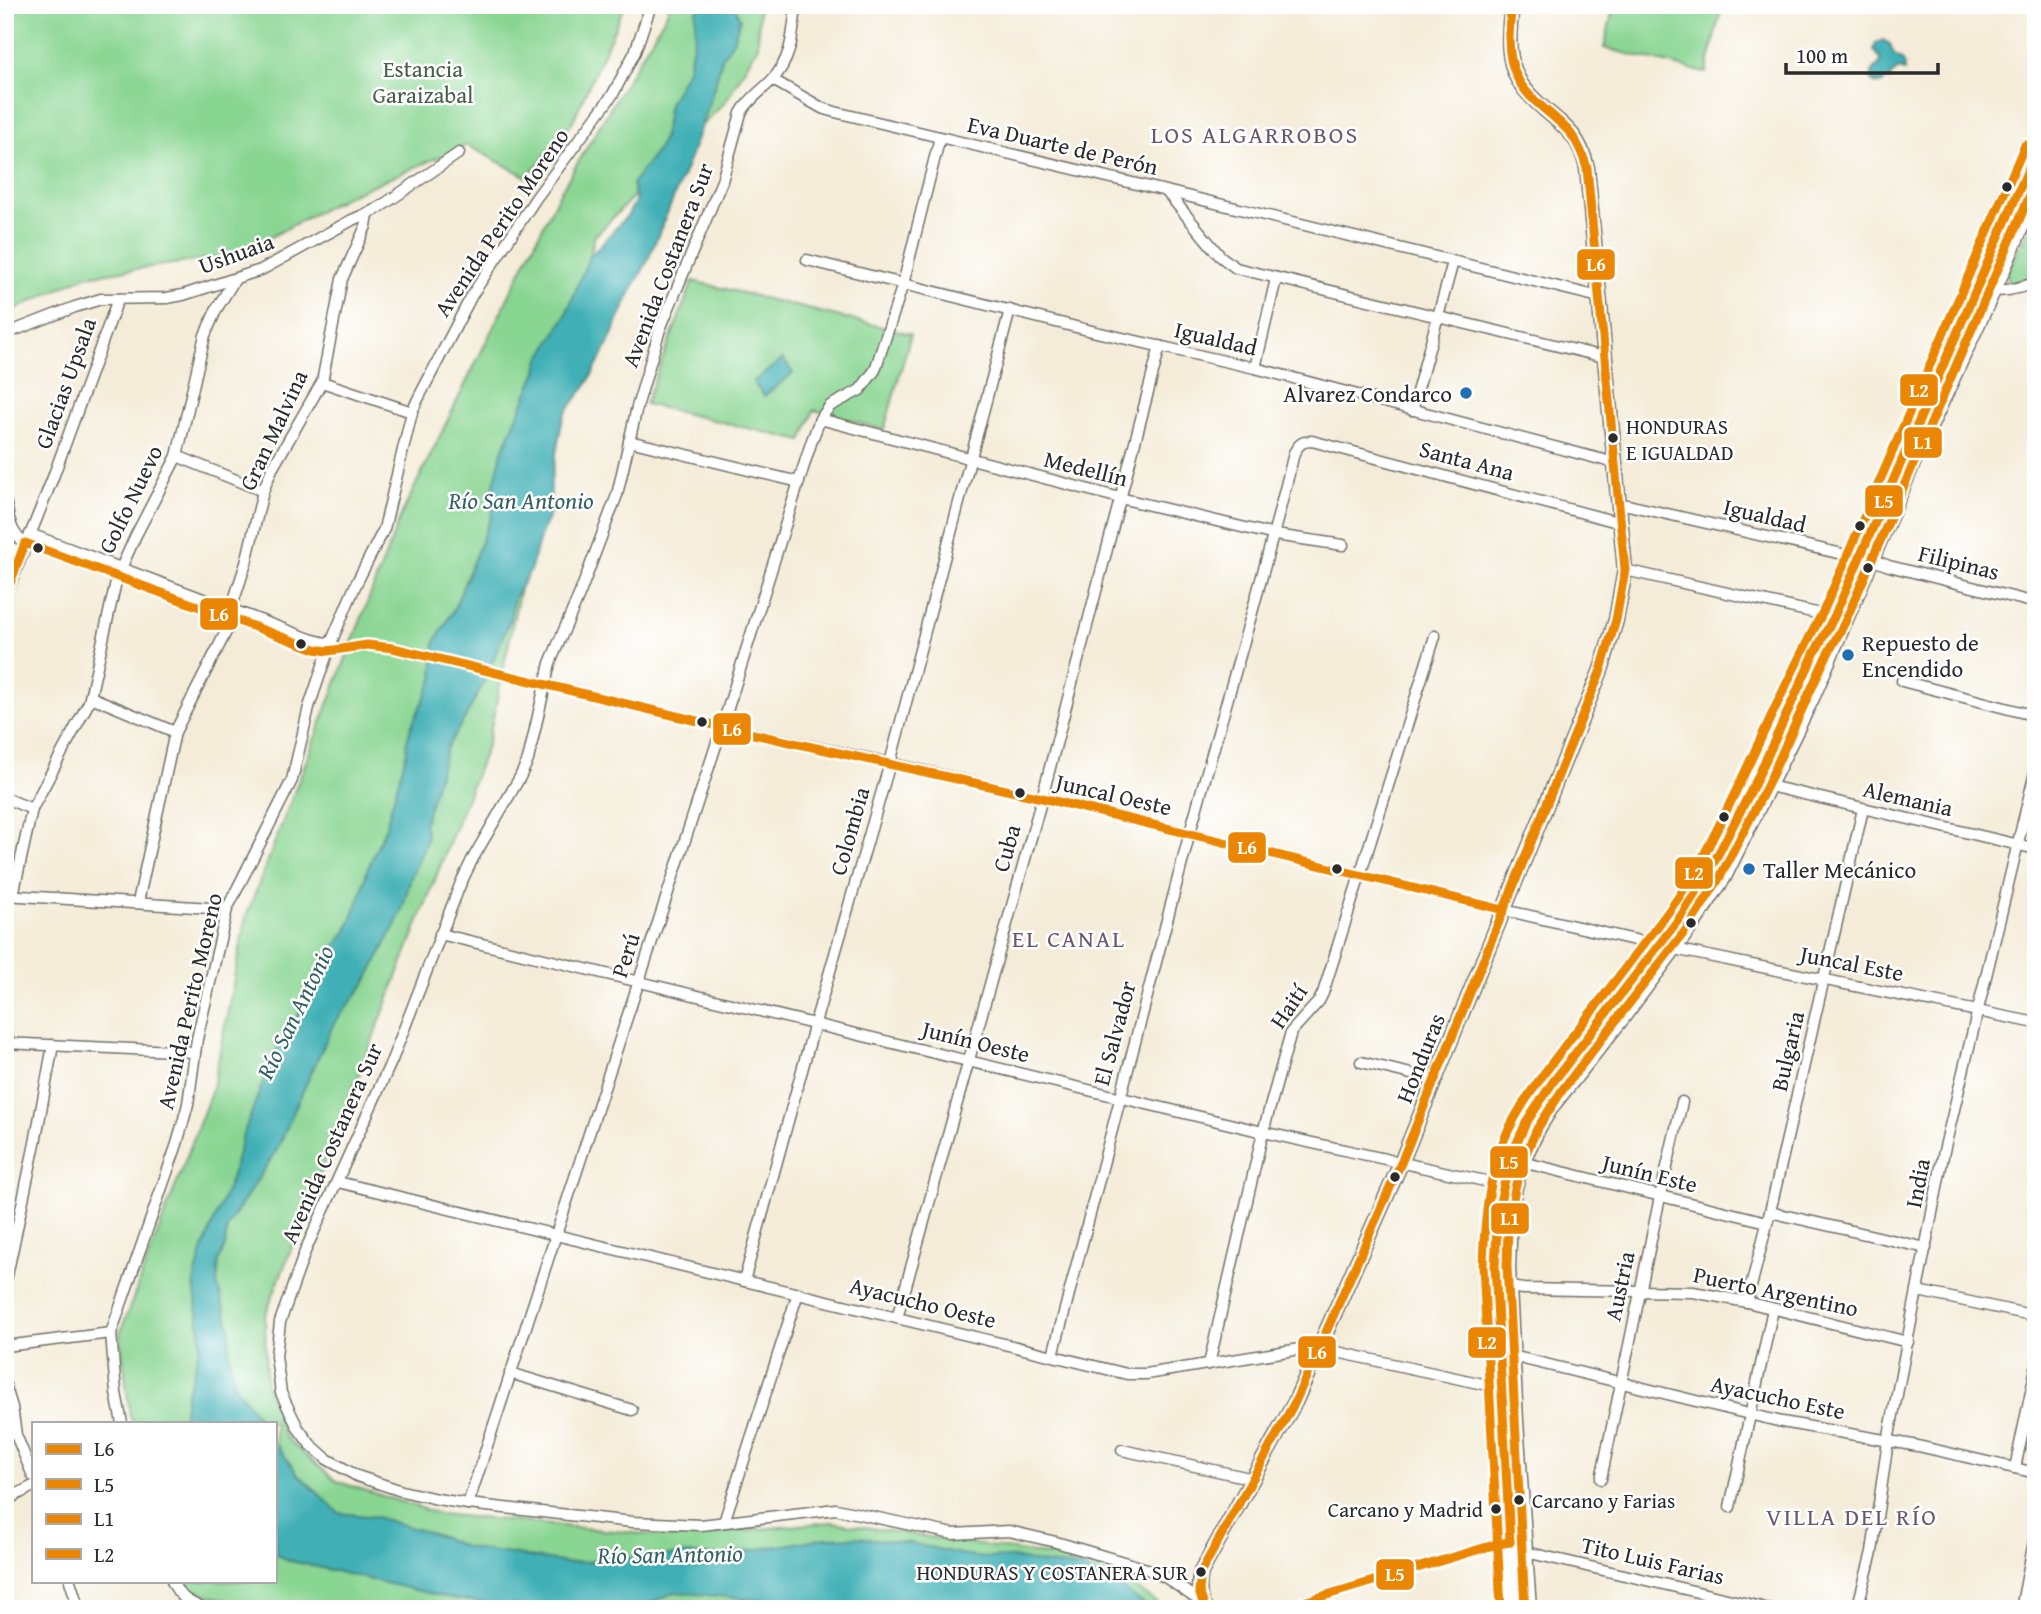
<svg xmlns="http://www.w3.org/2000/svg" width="2041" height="1614" viewBox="0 0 2041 1614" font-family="'Gentium Book Plus',serif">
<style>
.green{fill:#89d592;stroke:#5a805e;stroke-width:2}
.water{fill:#3fb0b6;stroke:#356e70;stroke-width:2}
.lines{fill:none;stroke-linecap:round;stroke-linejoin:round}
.minor-casing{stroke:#716f68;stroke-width:13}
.major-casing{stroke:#716f68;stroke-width:17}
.minor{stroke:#fff;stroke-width:10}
.major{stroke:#fff;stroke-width:14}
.bus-1-casing{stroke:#fff;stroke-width:14}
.bus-2-casing{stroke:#fff;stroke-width:14}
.bus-3-casing{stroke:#fff;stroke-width:14}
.bus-4-casing{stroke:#fff;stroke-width:14}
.bus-1{stroke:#ea8604;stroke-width:9}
.bus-2{stroke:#ea8604;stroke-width:9}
.bus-3{stroke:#ea8604;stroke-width:9}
.bus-4{stroke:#ea8604;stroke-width:9}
.bus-dot{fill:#2b2b2b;stroke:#fff;stroke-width:2.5}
.poi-dot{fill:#1f6fb2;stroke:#fff;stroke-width:2.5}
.labels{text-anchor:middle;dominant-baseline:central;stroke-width:5;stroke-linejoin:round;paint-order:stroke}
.bus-label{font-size:21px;fill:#2b2b2b;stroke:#fff;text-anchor:start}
.park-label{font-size:23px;fill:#475e4a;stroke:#fff}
.street-label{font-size:23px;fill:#2b2b2b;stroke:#fff}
.poi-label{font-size:23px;fill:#2b2b2b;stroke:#fff;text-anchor:start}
.neighbourhood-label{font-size:24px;letter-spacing:2px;fill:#6c566c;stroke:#fff}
.water-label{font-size:24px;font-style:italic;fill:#336063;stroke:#fff}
.line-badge{stroke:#fff;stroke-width:2.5}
.badge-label{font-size:19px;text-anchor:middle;font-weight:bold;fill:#fff}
</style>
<rect width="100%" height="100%" fill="#fff"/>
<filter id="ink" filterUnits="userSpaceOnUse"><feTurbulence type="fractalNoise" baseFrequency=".0143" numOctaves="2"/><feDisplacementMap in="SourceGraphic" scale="14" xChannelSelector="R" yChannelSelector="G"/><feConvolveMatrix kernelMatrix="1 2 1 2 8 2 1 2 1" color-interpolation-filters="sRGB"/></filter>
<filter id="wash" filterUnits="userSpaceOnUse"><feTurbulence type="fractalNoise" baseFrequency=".00686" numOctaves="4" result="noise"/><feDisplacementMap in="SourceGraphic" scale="28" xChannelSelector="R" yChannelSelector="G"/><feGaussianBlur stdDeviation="1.57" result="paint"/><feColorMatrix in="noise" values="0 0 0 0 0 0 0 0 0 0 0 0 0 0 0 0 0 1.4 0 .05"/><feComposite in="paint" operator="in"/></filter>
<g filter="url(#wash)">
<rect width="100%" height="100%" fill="#f4ecd8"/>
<g class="green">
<polygon points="5,5 625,5 572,123 527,177 467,145 347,196 237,255 86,276 5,314"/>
<polygon points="669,5 759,5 758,46 726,101 594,237 487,746 265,1316 266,1383 285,1437 336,1481 439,1514 675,1537 832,1522 1097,1563 1167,1609 262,1609 189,1590 186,1581 275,1581 275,1423 133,1423 130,1416 120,1333 213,1087 246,917 402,513 558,196 667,13"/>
<polygon points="1614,5 1722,6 1706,73 1604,48"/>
<polygon points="2036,216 2036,277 2007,284 2007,272"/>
<polygon points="693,281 911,334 884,430 814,410 802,441 645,404"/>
</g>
<g class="water">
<polygon points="700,5 734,5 740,19 733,41 722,58 716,82 690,158 647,262 631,291 605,351 586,386 565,413 562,422 551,480 550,514 543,528 530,571 514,598 510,620 481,688 465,718 447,747 424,824 427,834 426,842 411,877 403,907 395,926 366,982 333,1025 296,1106 278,1148 227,1227 225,1247 219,1260 217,1283 230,1329 229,1354 235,1386 262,1423 185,1423 184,1413 186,1394 193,1374 201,1340 194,1282 203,1248 231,1179 242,1138 272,1058 312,992 331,951 347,931 362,891 367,870 385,829 407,751 406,745 411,727 433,680 435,642 454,609 492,514 492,492 502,452 537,371 539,361 565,317 589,257 628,215 636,199 632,184 658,149 664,135 669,103 688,69 695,34 696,12"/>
<path d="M1883,40L1890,44L1894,55C1902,60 1905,60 1905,71L1899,69L1891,75L1890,80H1885L1881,84H1876L1872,81V72L1880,63V58L1874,50L1876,43Z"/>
<polygon points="783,359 793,373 764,396 753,382"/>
<polygon points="275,1443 298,1474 339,1513 376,1517 436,1535 465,1547 567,1563 692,1554 719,1556 825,1538 856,1537 911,1543 973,1557 1014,1558 1047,1564 1079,1567 1115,1583 1150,1609 934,1609 920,1604 832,1607 675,1592 637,1609 543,1609 453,1599 326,1569 287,1560 275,1554"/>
</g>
</g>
<g filter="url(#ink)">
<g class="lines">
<g class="minor-casing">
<g id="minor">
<path d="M796,5C793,33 792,60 771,81C760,92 748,100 741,113L722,181L660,329L637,407L617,495L580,593L550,663L528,760L520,777L472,860L460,885L392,1060L306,1249L280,1322L276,1356L281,1393L298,1428L310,1444L327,1459L357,1476L402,1491L437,1499L468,1504L633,1522L701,1525L836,1509L953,1534L1009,1531L1056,1542L1147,1569L1165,1577L1201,1602"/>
<polyline points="773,80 822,108 835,112 1166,191 1220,256 1236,268 1604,357"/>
<polyline points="1166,191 1599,297"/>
<polyline points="807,260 1096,332 1255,368 1615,463"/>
<path d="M1989,290C2004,293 2021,287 2036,283"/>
<polyline points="5,334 75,307 101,299 167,298 183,295 261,270 352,220 377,209 459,153"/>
<polyline points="1255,368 1276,279"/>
<polyline points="322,382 412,412"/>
<polyline points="1412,410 1453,262"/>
<polyline points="820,419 1120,498 1275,535 1343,545"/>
<polyline points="629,441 799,482"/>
<polyline points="177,456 263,491"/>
<path d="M5,500C9,517 10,534 25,543L315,649L328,651L367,645L393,648L722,727L890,763L1042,798L1504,910L1674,949L2036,1023"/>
<polyline points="1619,503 1860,558"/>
<polyline points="30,534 310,639 334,645"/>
<polyline points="1873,560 1889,566 2036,603"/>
<polyline points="1625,570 1834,617"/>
<polyline points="5,598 52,480 118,299"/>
<polyline points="1902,681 2036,716"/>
<polyline points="91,697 175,732"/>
<polyline points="1770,786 2036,849"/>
<polyline points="5,798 32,809"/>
<polyline points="5,895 227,909"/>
<polyline points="13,895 32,809 89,702 117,577 136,535 177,456 205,335 217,308 235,279"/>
<polyline points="138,902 175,732 232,620 233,603 246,563 263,491 272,469 322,382 342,279 366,226 368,214"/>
<polyline points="440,934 1263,1132 1503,1185"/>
<polyline points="5,1043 195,1052"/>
<polyline points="1361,1062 1436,1080"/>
<polyline points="1522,1162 1767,1222"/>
<polyline points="338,1182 1127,1374 1146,1374 1300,1349 1328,1350 1501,1388"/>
<polyline points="1770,1212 1926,1248"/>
<polyline points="744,1281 815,1023 890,763 1010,310"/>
<polyline points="5,1285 35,1143 53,1045"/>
<polyline points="1508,1287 1524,1289 1693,1292 1747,1302 1908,1342"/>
<polyline points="1918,1291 2036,1316"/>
<polyline points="1747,1302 1770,1212 1863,809"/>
<polyline points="897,1318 1042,798 1160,346"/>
<polyline points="5,1346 111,1333"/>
<path d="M1053,1355C1097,1182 1142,1009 1189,836C1224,708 1263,582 1294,453C1299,444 1302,441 1312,441L1621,523"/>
<polyline points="1512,1356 1782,1422 1918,1446 2036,1473"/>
<polyline points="1209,1364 1263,1132 1291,1032 1319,1001 1323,993 1435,636"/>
<polyline points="510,1373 632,1410"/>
<polyline points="5,1385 12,1407 16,1435 33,1476"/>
<polyline points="122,1423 116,1393 111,1333 177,1144 188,1104 197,1039 227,909 292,780 309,707 330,645 356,584 384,529 412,412 418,399 472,295 536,198 613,94 635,52 651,5"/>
<polyline points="1122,1450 1254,1479"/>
<polyline points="2015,1468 2036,1368"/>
<polyline points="1601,1479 1660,1197 1682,1102"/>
<polyline points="5,1501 33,1486"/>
<polyline points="468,1504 722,727 811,443 820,419 830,406 860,390 875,370 903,284 940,137"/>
<polyline points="1730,1507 1773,1309"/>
<polyline points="724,1522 798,1293"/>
<polyline points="70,1581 79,1609"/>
<path d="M172,1581C179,1597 188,1602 204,1609"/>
<polyline points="1279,1609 1497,1544 1510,1542 1526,1552 1770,1609"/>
<polyline points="1857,1609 1872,1552 1888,1441 1944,1151 2036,768"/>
<polyline points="2021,1609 2036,1531"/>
</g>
</g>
<g class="major-casing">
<g id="major">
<path d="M1205,1609C1198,1598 1198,1585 1201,1572L1295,1402L1401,1163L1601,670L1616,620L1625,570L1587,168C1577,125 1554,123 1528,93C1505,69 1508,36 1512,5"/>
<polyline points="1513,1609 1495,1266 1496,1227 1503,1185 1510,1158 1526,1123 1553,1082 1679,919 1710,870 1719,851 1756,781 1814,654 1834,617 2036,150"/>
<polyline points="1529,1609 1516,1421 1508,1268 1510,1213 1515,1187 1522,1162 1539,1127 1552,1106 1620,1021 1695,921 1724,877 1813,696 1915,459 2002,272 2036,193"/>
</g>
</g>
<use href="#minor" class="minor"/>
<use href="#major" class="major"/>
<g class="bus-1-casing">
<g id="bus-1">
<polyline points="5,597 25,543 315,649 328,651 367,645 393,648 722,727 1042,798 1504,910"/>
<path d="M1205,1609L1199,1591L1201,1572L1295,1402L1401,1163L1601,670L1616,620L1625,570L1587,168C1583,156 1579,144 1571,134C1554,113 1527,101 1516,75C1506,53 1509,28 1512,5"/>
</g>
</g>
<g class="bus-2-casing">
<g id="bus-2">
<polyline points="1510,1542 1495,1266 1498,1211 1510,1158 1526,1123 1553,1082 1679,919 1710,870 1756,781 1814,654 1834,617 2036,151"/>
<polyline points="1280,1609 1497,1544 1510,1542"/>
</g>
</g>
<g class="bus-3-casing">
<polyline id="bus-3" points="1525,1608 1507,1266 1508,1228 1515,1188 1522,1162 1537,1129 1563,1089 1689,926 1720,877 1767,786 1825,659 1845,622 2036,181"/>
</g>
<g class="bus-4-casing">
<path id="bus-4" d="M1501,1609L1483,1266C1484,1229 1487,1191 1498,1156C1511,1114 1541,1078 1567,1043C1590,1014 1613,985 1635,955C1658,926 1681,897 1699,864C1744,782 1778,694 1823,612L2025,145"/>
</g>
<use href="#bus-1" class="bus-1"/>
<use href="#bus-2" class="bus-2"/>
<use href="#bus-3" class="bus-3"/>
<use href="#bus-4" class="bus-4"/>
</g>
</g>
<g class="bus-dot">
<circle cx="2007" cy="187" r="6"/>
<circle cx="1613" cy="438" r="6"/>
<circle cx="1860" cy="526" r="6"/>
<circle cx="38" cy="548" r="6"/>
<circle cx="1868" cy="568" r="6"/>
<circle cx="301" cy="644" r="6"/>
<circle cx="702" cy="722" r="6"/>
<circle cx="1020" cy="793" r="6"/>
<circle cx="1724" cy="817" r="6"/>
<circle cx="1337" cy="869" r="6"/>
<circle cx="1691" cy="923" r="6"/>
<circle cx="1395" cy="1177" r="6"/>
<circle cx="1519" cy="1500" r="6"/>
<circle cx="1496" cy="1509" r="6"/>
<circle cx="1201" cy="1572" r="6"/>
</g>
<g class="poi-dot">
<circle cx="1466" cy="393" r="7"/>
<circle cx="1848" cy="655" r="7"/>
<circle cx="1749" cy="869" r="7"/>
</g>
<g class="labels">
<g class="bus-label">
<text x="1626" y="426">HONDURAS<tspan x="1626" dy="26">E IGUALDAD</tspan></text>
<text x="1532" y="1500">Carcano y Farias</text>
<text x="1483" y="1509" text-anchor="end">Carcano y Madrid</text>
<text x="1188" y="1572" text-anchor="end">HONDURAS Y COSTANERA SUR</text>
</g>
<g class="park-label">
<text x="423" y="68">Estancia<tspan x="423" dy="26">Garaizabal</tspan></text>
</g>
<g class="street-label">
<text transform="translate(1063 145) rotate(13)">Eva Duarte de Perón</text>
<text transform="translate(501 222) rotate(-56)">Avenida Perito Moreno</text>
<text transform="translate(236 253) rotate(-20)">Ushuaia</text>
<text transform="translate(667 265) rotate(-69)">Avenida Costanera Sur</text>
<text transform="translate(1216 338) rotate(13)">Igualdad</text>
<text transform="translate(65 383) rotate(-70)">Glacias Upsala</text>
<text transform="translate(273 430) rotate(-65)">Gran Malvina</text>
<text transform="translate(1467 460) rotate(15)">Santa Ana</text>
<text transform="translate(1086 468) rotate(14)">Medellín</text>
<text transform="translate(130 499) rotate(-64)">Golfo Nuevo</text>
<text transform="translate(1765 515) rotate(13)">Igualdad</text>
<text transform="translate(1959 562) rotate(14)">Filipinas</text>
<text transform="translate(1114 794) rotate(13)">Juncal Oeste</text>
<text transform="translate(1908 798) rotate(13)">Alemania</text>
<text transform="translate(849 831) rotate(-74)">Colombia</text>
<text transform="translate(1006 848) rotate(-74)">Cuba</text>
<text transform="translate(625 955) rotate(-72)">Perú</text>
<text transform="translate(1852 963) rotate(11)">Juncal Este</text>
<text transform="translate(189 1001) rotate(-77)">Avenida Perito Moreno</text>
<text transform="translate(1288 1006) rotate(-56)">Haití</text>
<text transform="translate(1114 1033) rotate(-75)">El Salvador</text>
<text transform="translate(976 1041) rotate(14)">Junín Oeste</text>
<text transform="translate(1787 1051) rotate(-77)">Bulgaria</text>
<text transform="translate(1420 1058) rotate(-68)">Honduras</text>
<text transform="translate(331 1143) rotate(-66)">Avenida Costanera Sur</text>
<text transform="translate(1650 1173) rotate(14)">Junín Este</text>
<text transform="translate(1917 1183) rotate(-79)">India</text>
<text transform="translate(1619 1286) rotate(-78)">Austria</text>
<text transform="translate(1776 1291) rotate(12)">Puerto Argentino</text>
<text transform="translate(923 1302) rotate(14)">Ayacucho Oeste</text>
<text transform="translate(1778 1397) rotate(12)">Ayacucho Este</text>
<text transform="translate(1653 1560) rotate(13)">Tito Luis Farias</text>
</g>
<g class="poi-label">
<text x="1452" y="393" text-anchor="end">Alvarez Condarco</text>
<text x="1862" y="642">Repuesto de<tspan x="1862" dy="26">Encendido</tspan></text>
<text x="1763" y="869">Taller Mecánico</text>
</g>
<g class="neighbourhood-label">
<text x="1255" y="134">LOS ALGARROBOS</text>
<text x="1069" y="938">EL CANAL</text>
<text x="1852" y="1516">VILLA DEL RÍO</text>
</g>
<g class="water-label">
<text x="521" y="500">Río San Antonio</text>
<text transform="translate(295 1012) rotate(-64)">Río San Antonio</text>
<text transform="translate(670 1554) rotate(-1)">Río San Antonio</text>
</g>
</g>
<g class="line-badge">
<rect x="1576" y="248" width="40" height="33" rx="7" fill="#ea8604"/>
<rect x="1899" y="373" width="40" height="34" rx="7" fill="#ea8604"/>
<rect x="1903" y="426" width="40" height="33" rx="7" fill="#ea8604"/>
<rect x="1864" y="484" width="40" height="34" rx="7" fill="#ea8604"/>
<rect x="199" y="597" width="40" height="34" rx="7" fill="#ea8604"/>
<rect x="712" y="712" width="40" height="34" rx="7" fill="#ea8604"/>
<rect x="1227" y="831" width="40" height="33" rx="7" fill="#ea8604"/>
<rect x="1674" y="856" width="40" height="34" rx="7" fill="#ea8604"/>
<rect x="1489" y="1145" width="40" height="34" rx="7" fill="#ea8604"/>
<rect x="1490" y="1202" width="40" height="33" rx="7" fill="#ea8604"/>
<rect x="1467" y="1326" width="40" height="33" rx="7" fill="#ea8604"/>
<rect x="1297" y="1335" width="40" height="34" rx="7" fill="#ea8604"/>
<rect x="1375" y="1558" width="40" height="33" rx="7" fill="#ea8604"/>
</g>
<g class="badge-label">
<text x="1596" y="271">L6</text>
<text x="1919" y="397">L2</text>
<text x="1923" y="449">L1</text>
<text x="1884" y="508">L5</text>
<text x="219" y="621">L6</text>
<text x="732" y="736">L6</text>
<text x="1247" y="854">L6</text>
<text x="1694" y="880">L2</text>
<text x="1509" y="1169">L5</text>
<text x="1510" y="1225">L1</text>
<text x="1487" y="1349">L2</text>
<text x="1317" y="1359">L6</text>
<text x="1395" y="1581">L5</text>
</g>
<rect width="2041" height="1614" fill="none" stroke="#fff" stroke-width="28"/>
<rect x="32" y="1422" width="245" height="161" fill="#ffffff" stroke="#aaaaaa" stroke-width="2"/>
<rect x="46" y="1444" width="35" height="10" fill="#ea8604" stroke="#aaaaaa" stroke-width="2"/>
<text x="94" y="1456" font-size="21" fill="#2b2b2b">L6</text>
<rect x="46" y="1479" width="35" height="10" fill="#ea8604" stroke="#aaaaaa" stroke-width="2"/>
<text x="94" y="1492" font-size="21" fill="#2b2b2b">L5</text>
<rect x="46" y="1514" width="35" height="10" fill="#ea8604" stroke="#aaaaaa" stroke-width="2"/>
<text x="94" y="1526" font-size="21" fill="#2b2b2b">L1</text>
<rect x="46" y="1549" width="35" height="10" fill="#ea8604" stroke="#aaaaaa" stroke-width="2"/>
<text x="94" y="1562" font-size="21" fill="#2b2b2b">L2</text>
<path d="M1786 63v10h152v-10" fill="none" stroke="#2b2b2b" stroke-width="3.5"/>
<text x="1796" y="63" font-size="21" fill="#2b2b2b" stroke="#ffffff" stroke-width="5" paint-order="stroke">100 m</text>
</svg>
